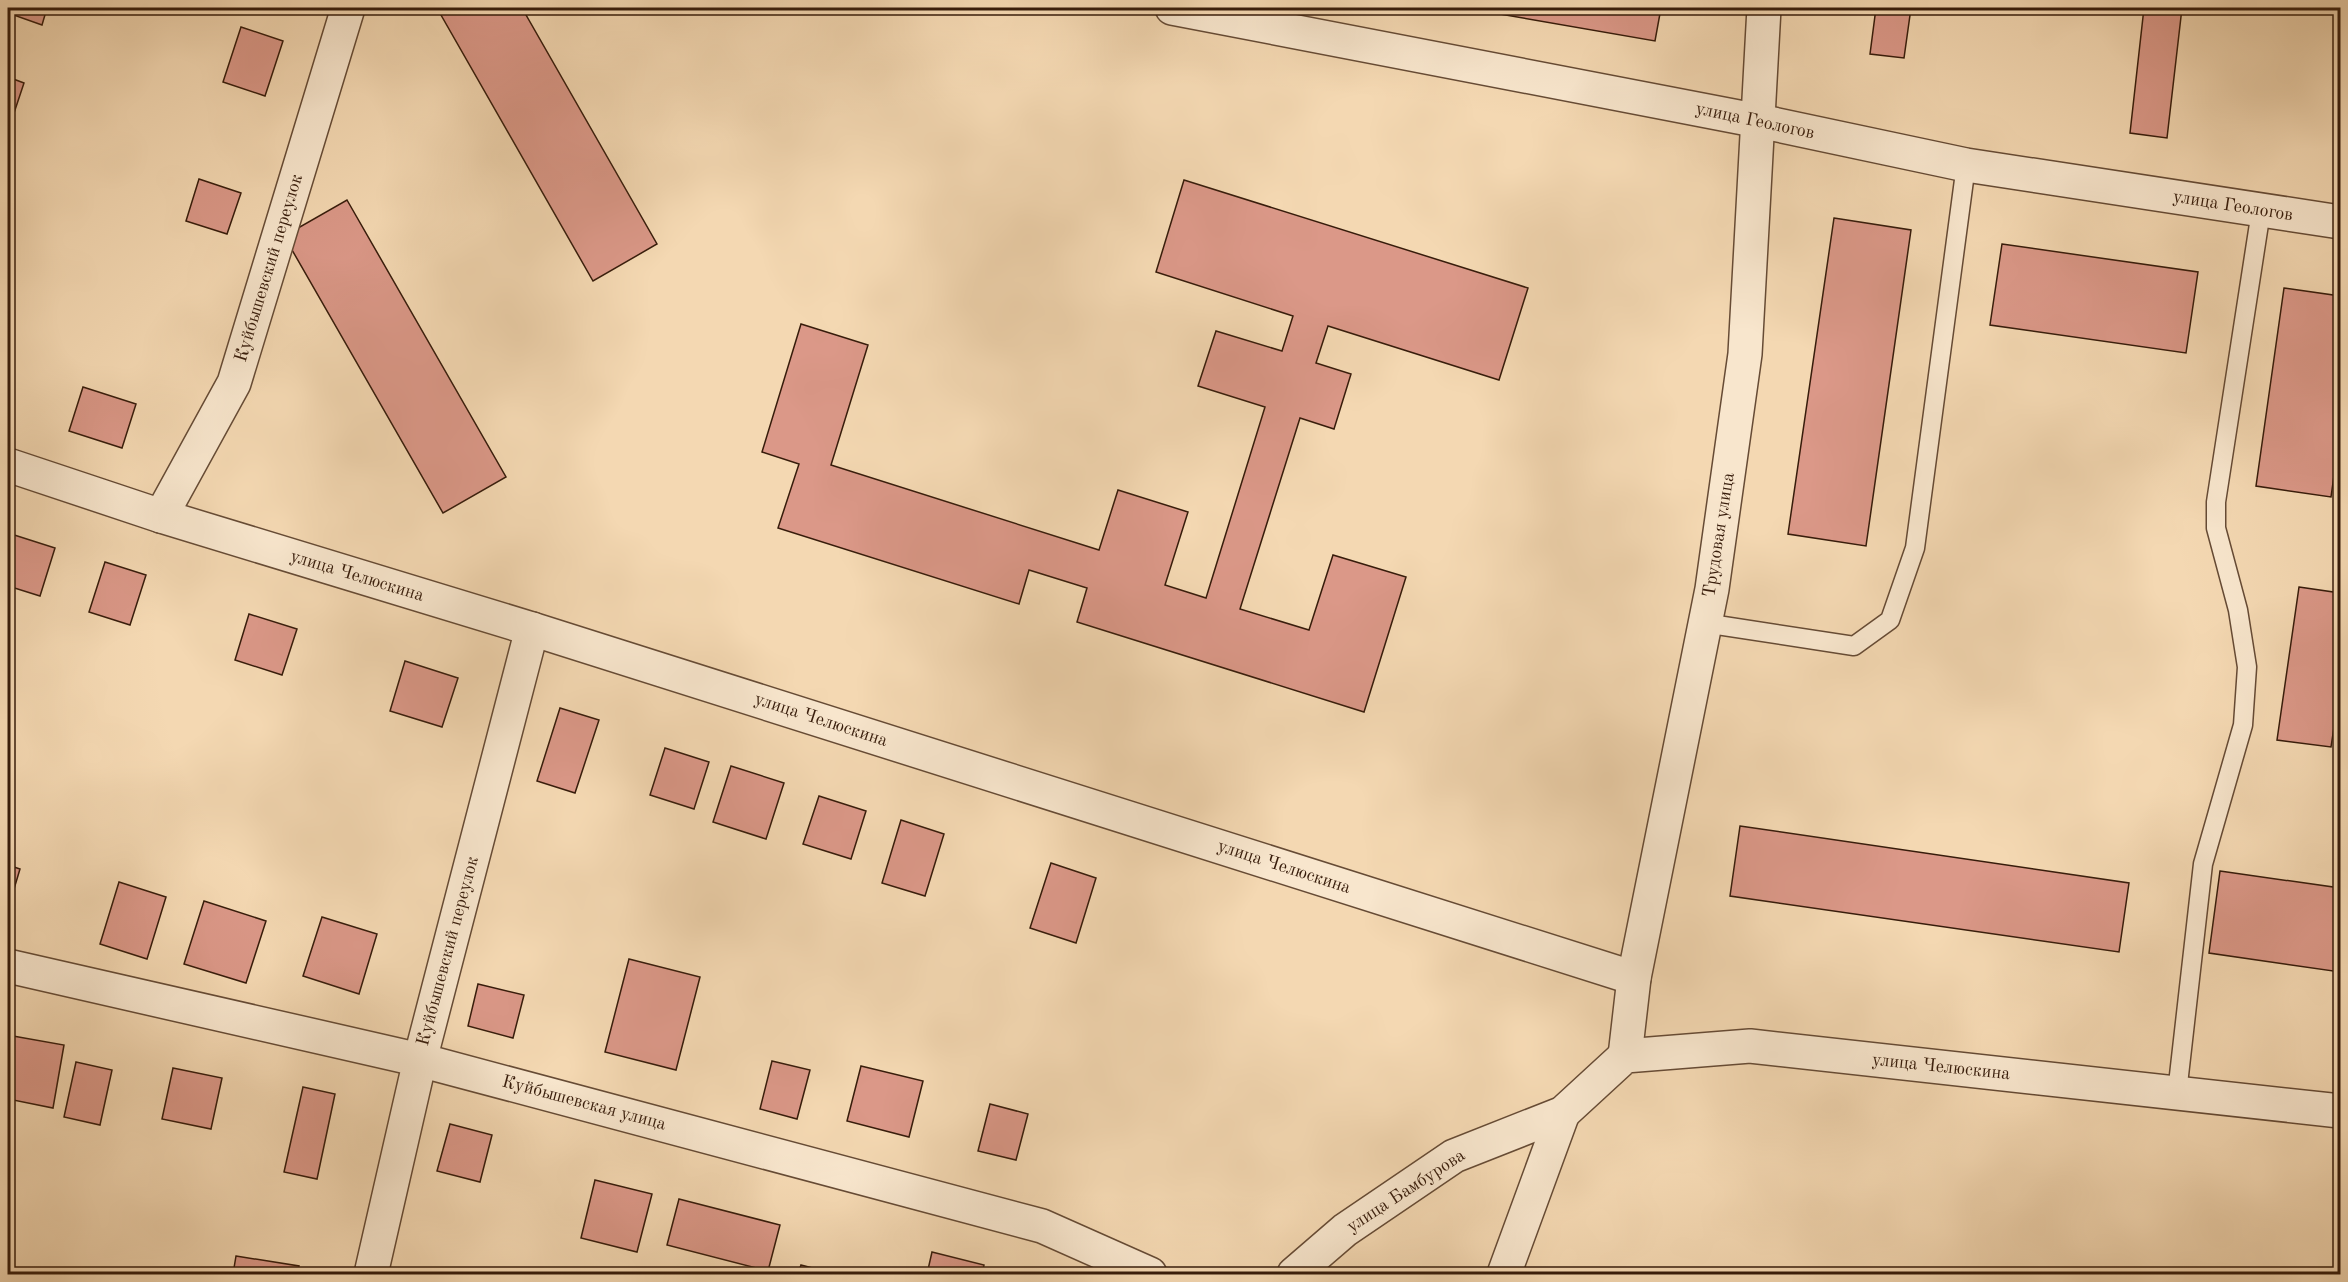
<svg xmlns="http://www.w3.org/2000/svg" width="2348" height="1282" viewBox="0 0 2348 1282" font-family="'Old Standard TT',serif">
<style>
.building{fill:#db9888;stroke:#371c0b;stroke-width:1.5}
.lines{fill:none;stroke-linecap:round;stroke-linejoin:round}
.lane-casing{stroke:#664b35;stroke-width:21}
.street-casing{stroke:#664b35;stroke-width:36}
.lane{stroke:#f8e6cd;stroke-width:18}
.street{stroke:#f8e6cd;stroke-width:33}
.labels{text-anchor:middle;dominant-baseline:central;stroke-width:4.5;stroke-linejoin:round;paint-order:stroke}
.street-label{font-size:18px;fill:#371c0b;stroke:#f8e6cd}
</style>
<rect width="100%" height="100%" fill="#f4d8b2"/>
<filter id="stains"><feTurbulence type="fractalNoise" baseFrequency=".00333" numOctaves="4"/><feColorMatrix values="0 0 0 0 .2 0 0 0 0 .09 0 0 0 0 .02 0 0 0 .5 -.17"/></filter>
<radialGradient id="worn" r=".72"><stop offset=".6" stop-color="#630" stop-opacity="0"/><stop offset="1" stop-color="#630" stop-opacity=".3"/></radialGradient>
<g class="building">
<polygon points="8,8 47,8 42,25 8,13"/>
<polygon points="437,8 522,8 657,244 593,281"/>
<polygon points="1465,8 1661,8 1655,41"/>
<polygon points="1876,8 1911,8 1904,58 1870,54"/>
<polygon points="2144,8 2182,8 2167,138 2130,133"/>
<polygon points="241,27 283,41 265,96 223,82"/>
<polygon points="8,77 24,83 10,125 8,124"/>
<polygon points="199,179 241,193 227,234 186,221"/>
<polygon points="1184,180 1528,288 1499,380 1328,326 1316,363 1351,374 1334,429 1300,418 1240,609 1309,630 1333,555 1406,577 1364,712 1077,622 1087,588 1029,570 1019,604 778,528 799,464 762,452 801,324 868,345 831,465 1099,550 1118,490 1188,512 1165,585 1206,598 1265,407 1198,386 1216,331 1282,351 1293,316 1156,272"/>
<polygon points="347,200 506,477 443,513 284,236"/>
<polygon points="1834,218 1911,230 1866,546 1788,534"/>
<polygon points="2002,244 2198,272 2186,353 1990,325"/>
<polygon points="2284,288 2340,296 2340,432 2331,497 2256,486"/>
<polygon points="83,387 136,404 122,448 69,431"/>
<polygon points="8,533 55,548 40,596 8,586"/>
<polygon points="105,562 146,575 130,625 89,612"/>
<polygon points="2299,587 2340,593 2340,715 2336,714 2331,747 2277,740"/>
<polygon points="249,614 297,629 282,675 235,660"/>
<polygon points="405,661 458,678 442,727 390,711"/>
<polygon points="560,708 599,720 575,793 537,781"/>
<polygon points="665,748 709,762 694,809 650,795"/>
<polygon points="731,766 784,783 766,839 713,822"/>
<polygon points="819,796 866,811 851,859 803,844"/>
<polygon points="901,820 944,834 925,896 882,883"/>
<polygon points="1740,826 2129,883 2119,952 1730,896"/>
<polygon points="1051,863 1096,878 1076,943 1030,928"/>
<polygon points="8,865 20,869 8,909"/>
<polygon points="2220,871 2340,888 2340,972 2209,953"/>
<polygon points="119,882 166,897 147,959 100,944"/>
<polygon points="204,901 266,921 246,983 184,964"/>
<polygon points="322,917 377,934 359,994 303,976"/>
<polygon points="629,959 700,977 676,1070 605,1052"/>
<polygon points="478,984 524,995 513,1038 468,1026"/>
<polygon points="13,1036 64,1045 53,1108 8,1099 8,1065"/>
<polygon points="772,1061 810,1070 797,1119 760,1109"/>
<polygon points="76,1062 112,1070 100,1125 64,1117"/>
<polygon points="861,1066 923,1081 909,1137 847,1121"/>
<polygon points="173,1068 222,1078 211,1129 162,1119"/>
<polygon points="303,1087 335,1094 317,1179 284,1172"/>
<polygon points="990,1104 1028,1114 1016,1160 978,1151"/>
<polygon points="450,1124 492,1135 480,1182 437,1171"/>
<polygon points="595,1180 652,1194 637,1252 581,1238"/>
<polygon points="679,1199 780,1225 768,1271 667,1245"/>
<polygon points="932,1252 984,1265 982,1274 927,1274"/>
<polygon points="236,1256 299,1266 298,1274 233,1274"/>
<polygon points="801,1265 836,1274 798,1274"/>
</g>
<g class="lines">
<g class="lane-casing">
<g id="lane">
<polyline points="1704,623 1854,646 1890,620 1915,548 1966,165"/>
<polyline points="2177,1093 2203,864 2243,725 2247,667 2238,610 2216,528 2216,502 2261,211"/>
</g>
</g>
<g class="street-casing">
<g id="street">
<polyline points="1172,8 1759,121 1966,165 2340,222"/>
<polyline points="8,465 161,516 532,629 1634,978"/>
<polyline points="161,516 234,383 348,8"/>
<polyline points="8,966 420,1060 1042,1226 1150,1274"/>
<polyline points="1625,1056 1634,978 1712,589 1745,354 1764,8"/>
<polyline points="371,1274 420,1060 532,629"/>
<polyline points="1294,1274 1345,1230 1454,1156 1563,1113 1625,1056 1750,1046 2340,1111"/>
<polyline points="1504,1274 1563,1113"/>
</g>
</g>
<use href="#lane" class="lane"/>
<use href="#street" class="street"/>
</g>
<g class="labels">
<g class="street-label">
<text transform="translate(1755 121) rotate(12)">улица Геологов</text>
<text transform="translate(2233 206) rotate(9)">улица Геологов</text>
<text transform="translate(269 268) rotate(-73)">Куйбышевский переулок</text>
<text transform="translate(1719 535) rotate(-81)">Трудовая улица</text>
<text transform="translate(357 576) rotate(17)">улица Челюскина</text>
<text transform="translate(821 720) rotate(18)">улица Челюскина</text>
<text transform="translate(1284 867) rotate(18)">улица Челюскина</text>
<text transform="translate(448 951) rotate(-75)">Куйбышевский переулок</text>
<text transform="translate(1941 1067) rotate(6)">улица Челюскина</text>
<text transform="translate(584 1103) rotate(15)">Куйбышевская улица</text>
<text transform="translate(1406 1191) rotate(-33)">улица Бамбурова</text>
</g>
</g>
<rect width="2348" height="1282" fill="none" stroke="#f4d8b2" stroke-width="30"/>
<rect x="9" y="9" width="2330" height="1264" fill="none" stroke="#371c0b" stroke-width="3"/>
<rect x="15" y="15" width="2318" height="1252" fill="none" stroke="#371c0b" stroke-width="1.5"/>
<rect width="100%" height="100%" filter="url(#stains)"/>
<rect width="100%" height="100%" fill="url(#worn)"/>
</svg>
